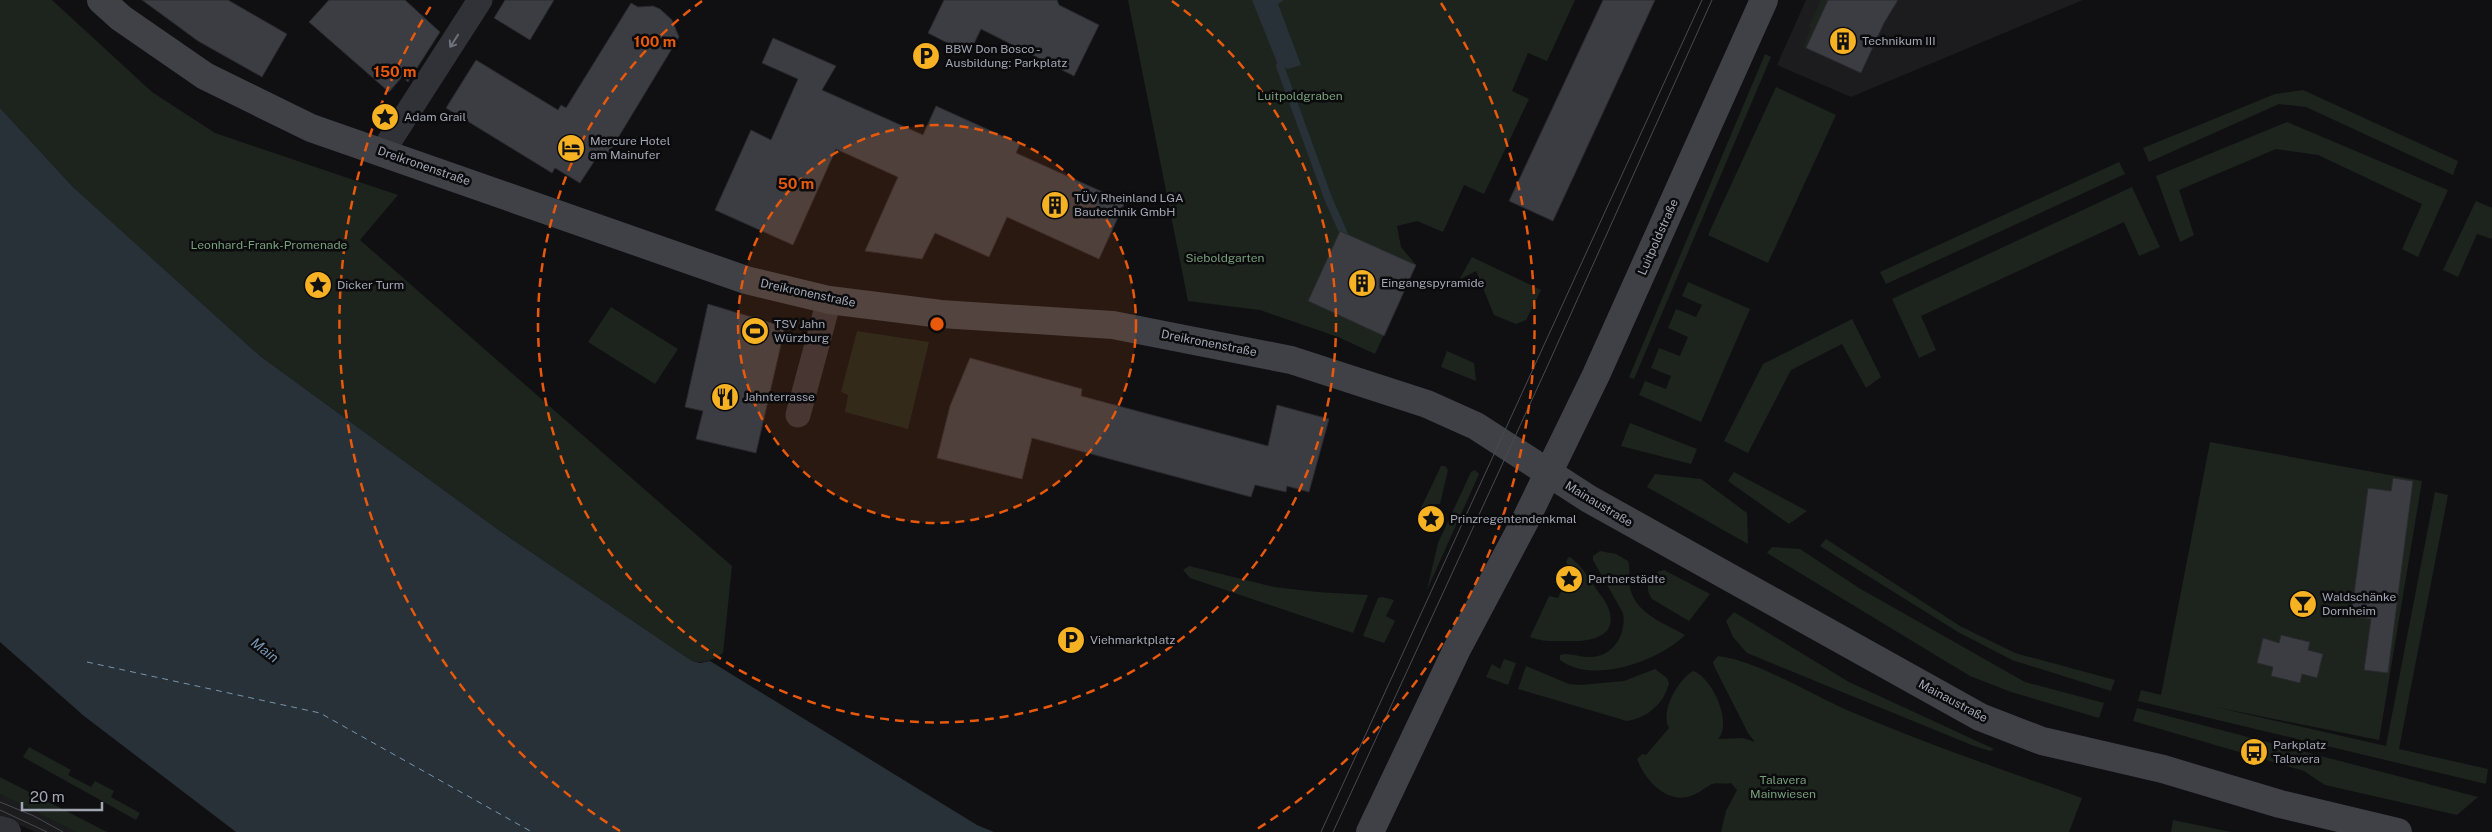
<svg xmlns="http://www.w3.org/2000/svg" width="2492" height="832" viewBox="0 0 2492 832" font-family="'Public Sans',sans-serif">
<style>
.built{fill:#1c1c1f}
.green{fill:#1c241d}
.water{fill:#283137}
.lines{fill:none;stroke-linecap:round;stroke-linejoin:round}
.stream{stroke:#283137;stroke-width:8}
.ferry{stroke:#7694b0;stroke-width:1;stroke-dasharray:6 5;stroke-linecap:butt}
.building{fill:#3c3d42;stroke:#2a2a2e}
.minor{stroke:#313237;stroke-width:25}
.tertiary{stroke:#313237;stroke-width:28}
.secondary{stroke:#3f4147;stroke-width:28}
.tram{stroke:#484a50;stroke-width:1}
.oneway{stroke:#6f727b}
.ring{fill:none;stroke:#e8590c;stroke-width:2.5;stroke-dasharray:9 6}
.labels{text-anchor:middle;dominant-baseline:central;stroke-width:5;stroke-linejoin:round;paint-order:stroke}
.poi-label{font-size:12px;fill:#a1a6b3;stroke:#0b0b0d;text-anchor:start}
.park-label{font-size:12px;fill:#779f7a;stroke:#0b0b0d}
.street-label{font-size:12px;fill:#a1a6b3;stroke:#0b0b0d}
.water-label{font-size:14px;font-style:italic;fill:#7694b0;stroke:#0b0b0d}
.centre{fill:#e8590c;stroke:#0b0b0d;stroke-width:2.5}
.ring-label{font-size:15px;text-anchor:middle;font-weight:bold;fill:#e8590c;stroke:#0b0b0d;stroke-width:5;stroke-linejoin:round;paint-order:stroke}
</style>
<rect width="100%" height="100%" fill="#101012"/>
<g class="built">
<polygon points="1806,0 2083,0 1851,97 1777,65"/>
<polygon points="0,794 76,832 35,832 0,816"/>
</g>
<g class="green">
<path d="M0,0H52L152,92L215,133L398,195L360,240L732,566L723,653C713,660 705,664 692,661L500,531L260,356L73,187L0,108Z"/>
<polygon points="1128,0 1575,0 1547,61 1528,53 1512,91 1529,99 1484,194 1464,185 1443,232 1417,221 1397,226 1401,247 1416,265 1375,354 1338,337 1260,310 1188,301"/>
<polygon points="1821,0 1828,0 1806,48 1803,47 1811,28 1809,27"/>
<polygon points="1765,54 1771,57 1634,379 1629,377"/>
<polygon points="1776,87 1836,115 1768,263 1708,235"/>
<polygon points="2303,90 2458,161 2453,175 2306,107 2279,104 2149,162 2143,148 2275,94"/>
<polygon points="2287,122 2448,190 2418,257 2402,249 2422,204 2318,155 2276,149 2179,190 2194,235 2180,242 2156,176"/>
<polygon points="2119,162 2125,174 1886,284 1880,272"/>
<polygon points="2132,187 2160,247 2139,256 2124,222 1921,316 1936,350 1919,358 1892,299"/>
<polygon points="2476,201 2492,208 2492,239 2477,234 2458,277 2443,270"/>
<polygon points="1472,257 1541,290 1526,320 1516,324 1494,315 1476,271 1459,280"/>
<polygon points="1688,282 1750,309 1701,422 1639,395 1645,381 1666,389 1671,376 1651,368 1659,348 1680,356 1688,337 1668,328 1676,309 1696,317 1702,305 1682,296"/>
<polygon points="611,307 678,349 655,384 588,342"/>
<polygon points="1852,319 1881,377 1866,388 1842,344 1791,370 1748,453 1724,441 1763,364"/>
<polygon points="857,331 929,342 908,429 845,412 848,395 841,392"/>
<polygon points="1447,351 1474,363 1476,381 1441,367"/>
<polygon points="1630,423 1697,449 1691,464 1621,446"/>
<polygon points="2210,442 2422,481 2379,740 2215,707 2386,746 2435,492 2448,495 2399,749 2488,769 2486,784 2138,701 2141,690 2161,695"/>
<polygon points="1441,466 1445,466 1448,470 1440,504 1429,504 1420,510"/>
<polygon points="1475,470 1479,474 1427,590 1438,543 1471,472"/>
<polygon points="1734,472 1807,511 1789,524 1728,481"/>
<polygon points="1655,474 1701,479 1747,513 1748,544 1647,487"/>
<polygon points="1826,539 1960,626 2015,653 2115,680 2111,691 2012,660 1958,632 1820,546"/>
<polygon points="1772,547 1800,549 1859,588 2025,682 2104,703 2099,718 2011,692 1970,676 1767,553"/>
<path d="M1600,551L1616,554L1628,561C1631,570 1628,579 1630,588C1636,614 1664,623 1685,635C1659,661 1593,685 1560,660V655C1569,652 1578,657 1587,657C1612,659 1627,635 1623,613L1593,560V556Z"/>
<path d="M1570,557C1582,566 1589,578 1597,590C1602,597 1608,604 1610,613C1616,639 1585,642 1568,641C1554,641 1542,642 1530,637L1549,596L1558,598L1571,570L1566,562L1568,558Z"/>
<polygon points="1189,566 1274,587 1317,592 1368,595 1353,633 1190,578 1183,570"/>
<path d="M1664,570L1710,594L1689,621L1652,599C1643,586 1649,573 1664,570Z"/>
<polygon points="1382,597 1394,600 1386,616 1395,621 1384,643 1363,636 1378,598"/>
<polygon points="1734,612 1849,682 1994,749 1990,751 1974,746 1747,653 1733,637 1726,621"/>
<path d="M1718,656C1759,661 1815,697 1854,713C1929,745 2006,771 2082,798L2069,832H1721L1726,811L1737,790L1731,783C1725,785 1717,782 1712,784C1703,789 1697,795 1687,797C1664,802 1644,778 1637,759L1642,754L1646,755L1669,728C1660,712 1677,681 1693,671C1712,677 1733,723 1718,739L1743,738L1755,742L1748,733L1715,668L1713,662Z"/>
<polygon points="1504,659 1516,663 1508,685 1486,677 1492,664 1500,669"/>
<path d="M1526,666L1569,684L1581,685L1624,681L1655,669L1667,678L1669,683C1664,704 1647,718 1627,721L1518,689Z"/>
<polygon points="2137,708 2478,797 2457,815 2325,785 2304,771 2133,721"/>
<polygon points="29,747 71,770 68,775 91,787 95,781 114,791 111,797 140,813 136,820 23,757"/>
<polygon points="0,777 107,832 76,832 0,794"/>
<polygon points="2173,820 2231,832 2171,832"/>
</g>
<g class="water">
<polygon points="1252,0 1284,0 1278,4 1301,65 1288,69 1278,65"/>
<polygon points="0,108 73,187 260,356 500,531 692,661 700,663 710,661 977,825 994,832 236,832 84,716 0,642"/>
</g>
<g class="lines">
<polyline class="stream" points="1280,66 1328,198 1347,241"/>
<polyline class="ferry" points="87,662 320,713 532,832"/>
</g>
<g class="building">
<polygon points="142,0 228,0 287,34 262,77 198,41"/>
<polygon points="329,0 405,0 440,32 408,82 402,77 389,92 309,22"/>
<polygon points="505,0 554,0 530,40 494,18"/>
<polygon points="944,0 1057,0 1059,5 1099,25 1074,76 981,29 969,54 928,33"/>
<polygon points="1603,0 1655,0 1553,221 1509,201"/>
<polygon points="1828,0 1898,0 1884,23 1861,73 1806,48"/>
<polygon points="631,3 638,7 653,6 660,9 672,20 679,37 604,161 597,157 580,183 555,168 552,173 446,108 476,60 558,110 561,105 566,108"/>
<polygon points="773,38 836,66 822,90 923,135 936,106 1020,144 1016,153 1125,202 1099,259 1007,217 989,257 935,233 922,259 865,251 898,177 836,149 793,245 715,210 751,130 771,140 798,79 762,63"/>
<polygon points="1340,231 1416,265 1384,336 1308,301"/>
<polygon points="708,304 785,327 756,453 696,439 703,411 685,407"/>
<polygon points="970,358 1082,389 1081,396 1268,446 1277,405 1329,419 1309,492 1287,486 1286,492 1255,485 1251,497 1032,438 1022,479 937,458 950,406"/>
<polygon points="2393,478 2413,481 2388,673 2364,670 2371,619 2351,616 2368,488 2391,491"/>
<polygon points="2281,635 2310,642 2308,650 2323,654 2317,678 2302,674 2300,683 2271,676 2273,667 2257,663 2263,638 2279,643"/>
</g>
<g class="lines">
<g class="minor">
<polyline points="383,151 480,0"/>
<polyline points="798,415 829,300"/>
</g>
<polyline class="tertiary" points="0,830 7,832"/>
<g class="secondary">
<polyline points="101,0 121,18 205,76 311,128 746,280 829,300 941,314 1113,325 1291,360 1427,404 1476,426 1589,499 1980,717 2042,741 2163,769 2280,804 2398,832"/>
<polyline points="1370,832 1457,649 1525,521 1596,375 1764,0"/>
</g>
<g class="tram">
<polyline points="0,802 34,816 63,832"/>
<polyline points="0,810 47,832"/>
<polyline points="1321,832 1702,0"/>
<polyline points="1333,832 1547,367 1712,0"/>
</g>
</g>
<defs><path id="oneway-shaft" d="M-6 0H5M1.5-3L5.5 0L1.5 3" fill="none" stroke-width="1.6" stroke-linecap="round" stroke-linejoin="round" transform="scale(1.25)"/></defs>
<use class="oneway" href="#oneway-shaft" transform="translate(454 41) rotate(123)"/>
<circle cx="937" cy="324" r="199" fill="#e8590c" fill-opacity=".12"/>
<g class="ring">
<circle cx="937" cy="324" r="199"/>
<path d="M1172 1A399 399 0 1 1 702 1"/>
<path d="M620 831A598 598 0 0 1 433 3M1441 3A598 598 0 0 1 1254 831"/>
</g>
<defs>
<g id="building-disc" transform="scale(1.4375)"><circle r="9.5" fill="#f7b223" stroke="#0b0b0d"/><path d="M-4-6H4V6H1V3H-1V6H-4ZM-2.5-4.3h1.7v1.8h-1.7ZM.8-4.3h1.7v1.8H.8ZM-2.5-1h1.7V.8h-1.7ZM.8-1h1.7V.8H.8Z" fill="#111"/></g>
<g id="parking-disc" transform="scale(1.4375)"><circle r="9.5" fill="#f7b223" stroke="#0b0b0d"/><path d="M-3.5-5.5H1a3.5 3.5 0 0 1 0 7H-1V5.5H-3.5ZM-1-3.4V-.6H.8a1.4 1.4 0 0 0 0-2.8Z" fill="#111"/></g>
<g id="sight-disc" transform="scale(1.4375)"><circle r="9.5" fill="#f7b223" stroke="#0b0b0d"/><path d="M0-6L1.8-2.2L6-1.7L2.9 1.2L3.7 5.4L0 3.3L-3.7 5.4L-2.9 1.2L-6-1.7L-1.8-2.2Z" fill="#111"/></g>
<g id="hotel-disc" transform="scale(1.4375)"><circle r="9.5" fill="#f7b223" stroke="#0b0b0d"/><path d="M-6-4.5h1.5V1H6V5H4.5V3h-9V5H-6ZM-4 0a1.8 1.8 0 1 1 3.6 0ZM.5 0V-2.5h3Q6-2.5 6 0Z" fill="#111"/></g>
<g id="stadium-disc" transform="scale(1.4375)"><circle r="9.5" fill="#f7b223" stroke="#0b0b0d"/><path d="M0-5a6.5 5 0 1 0 0 10a6.5 5 0 1 0 0-10ZM-3.5-1.8h7v3.6h-7Z" fill="#111"/></g>
<g id="restaurant-disc" transform="scale(1.4375)"><circle r="9.5" fill="#f7b223" stroke="#0b0b0d"/><path d="M-5-6h1v4h1v-4h1v4h1v-4h1v5L-1.5 .5V6h-2V.5L-5-1ZM5-6V6H3V1.5H1.5Q1.5-4 5-6Z" fill="#111"/></g>
<g id="bar-disc" transform="scale(1.4375)"><circle r="9.5" fill="#f7b223" stroke="#0b0b0d"/><path d="M-6-5H6L.8 .8V4.5H3.5V6h-7V4.5H-.8V.8Z" fill="#111"/></g>
<g id="bus-disc" transform="scale(1.4375)"><circle r="9.5" fill="#f7b223" stroke="#0b0b0d"/><path d="M-5-6H5V4H4V6H2V4H-2V6H-4V4H-5ZM-3.5-4V0h7V-4ZM-3.5 1.2v1.5H-2V1.2ZM2 1.2v1.5H3.5V1.2Z" fill="#111"/></g>
</defs>
<g fill-rule="evenodd">
<use href="#building-disc" x="1843" y="41"/>
<use href="#parking-disc" x="926" y="56"/>
<use href="#sight-disc" x="385" y="117"/>
<use href="#hotel-disc" x="571" y="148"/>
<use href="#building-disc" x="1055" y="205"/>
<use href="#building-disc" x="1362" y="283"/>
<use href="#sight-disc" x="318" y="285"/>
<use href="#stadium-disc" x="755" y="331"/>
<use href="#restaurant-disc" x="725" y="397"/>
<use href="#sight-disc" x="1431" y="519"/>
<use href="#sight-disc" x="1569" y="579"/>
<use href="#bar-disc" x="2303" y="604"/>
<use href="#parking-disc" x="1071" y="640"/>
<use href="#bus-disc" x="2254" y="752"/>
</g>
<g class="labels">
<g class="poi-label">
<text x="1862" y="41">Technikum III</text>
<text x="945" y="49">BBW Don Bosco -<tspan x="945" dy="14">Ausbildung: Parkplatz</tspan></text>
<text x="404" y="117">Adam Grail</text>
<text x="590" y="141">Mercure Hotel<tspan x="590" dy="14">am Mainufer</tspan></text>
<text x="1074" y="198">TÜV Rheinland LGA<tspan x="1074" dy="14">Bautechnik GmbH</tspan></text>
<text x="1381" y="283">Eingangspyramide</text>
<text x="337" y="285">Dicker Turm</text>
<text x="774" y="324">TSV Jahn<tspan x="774" dy="14">Würzburg</tspan></text>
<text x="744" y="397">Jahnterrasse</text>
<text x="1450" y="519">Prinzregentendenkmal</text>
<text x="1588" y="579">Partnerstädte</text>
<text x="2322" y="597">Waldschänke<tspan x="2322" dy="14">Dornheim</tspan></text>
<text x="1090" y="640">Viehmarktplatz</text>
<text x="2273" y="745">Parkplatz<tspan x="2273" dy="14">Talavera</tspan></text>
</g>
<g class="park-label">
<text x="1300" y="96">Luitpoldgraben</text>
<text x="269" y="245">Leonhard-Frank-Promenade</text>
<text x="1225" y="258">Sieboldgarten</text>
<text x="1783" y="780">Talavera<tspan x="1783" dy="14">Mainwiesen</tspan></text>
</g>
<g class="street-label">
<text transform="translate(424 166) rotate(19)">Dreikronenstraße</text>
<text transform="translate(1658 237) rotate(-66)">Luitpoldstraße</text>
<text transform="translate(808 293) rotate(12)">Dreikronenstraße</text>
<text transform="translate(1209 343) rotate(11)">Dreikronenstraße</text>
<text transform="translate(1599 504) rotate(31)">Mainaustraße</text>
<text transform="translate(1953 701) rotate(28)">Mainaustraße</text>
</g>
<g class="water-label">
<text transform="translate(265 650) rotate(38)">Main</text>
</g>
</g>
<circle cx="937" cy="324" r="8" class="centre"/>
<g class="ring-label">
<text x="655" y="47">100 m</text>
<text x="395" y="77">150 m</text>
<text x="796" y="189">50 m</text>
</g>
<path d="M22 802v8h80v-8" fill="none" stroke="#a1a6b3" stroke-width="2.5"/>
<text x="30" y="802" font-size="15" fill="#a1a6b3" stroke="#0b0b0d" stroke-width="4" paint-order="stroke">20 m</text>
</svg>
